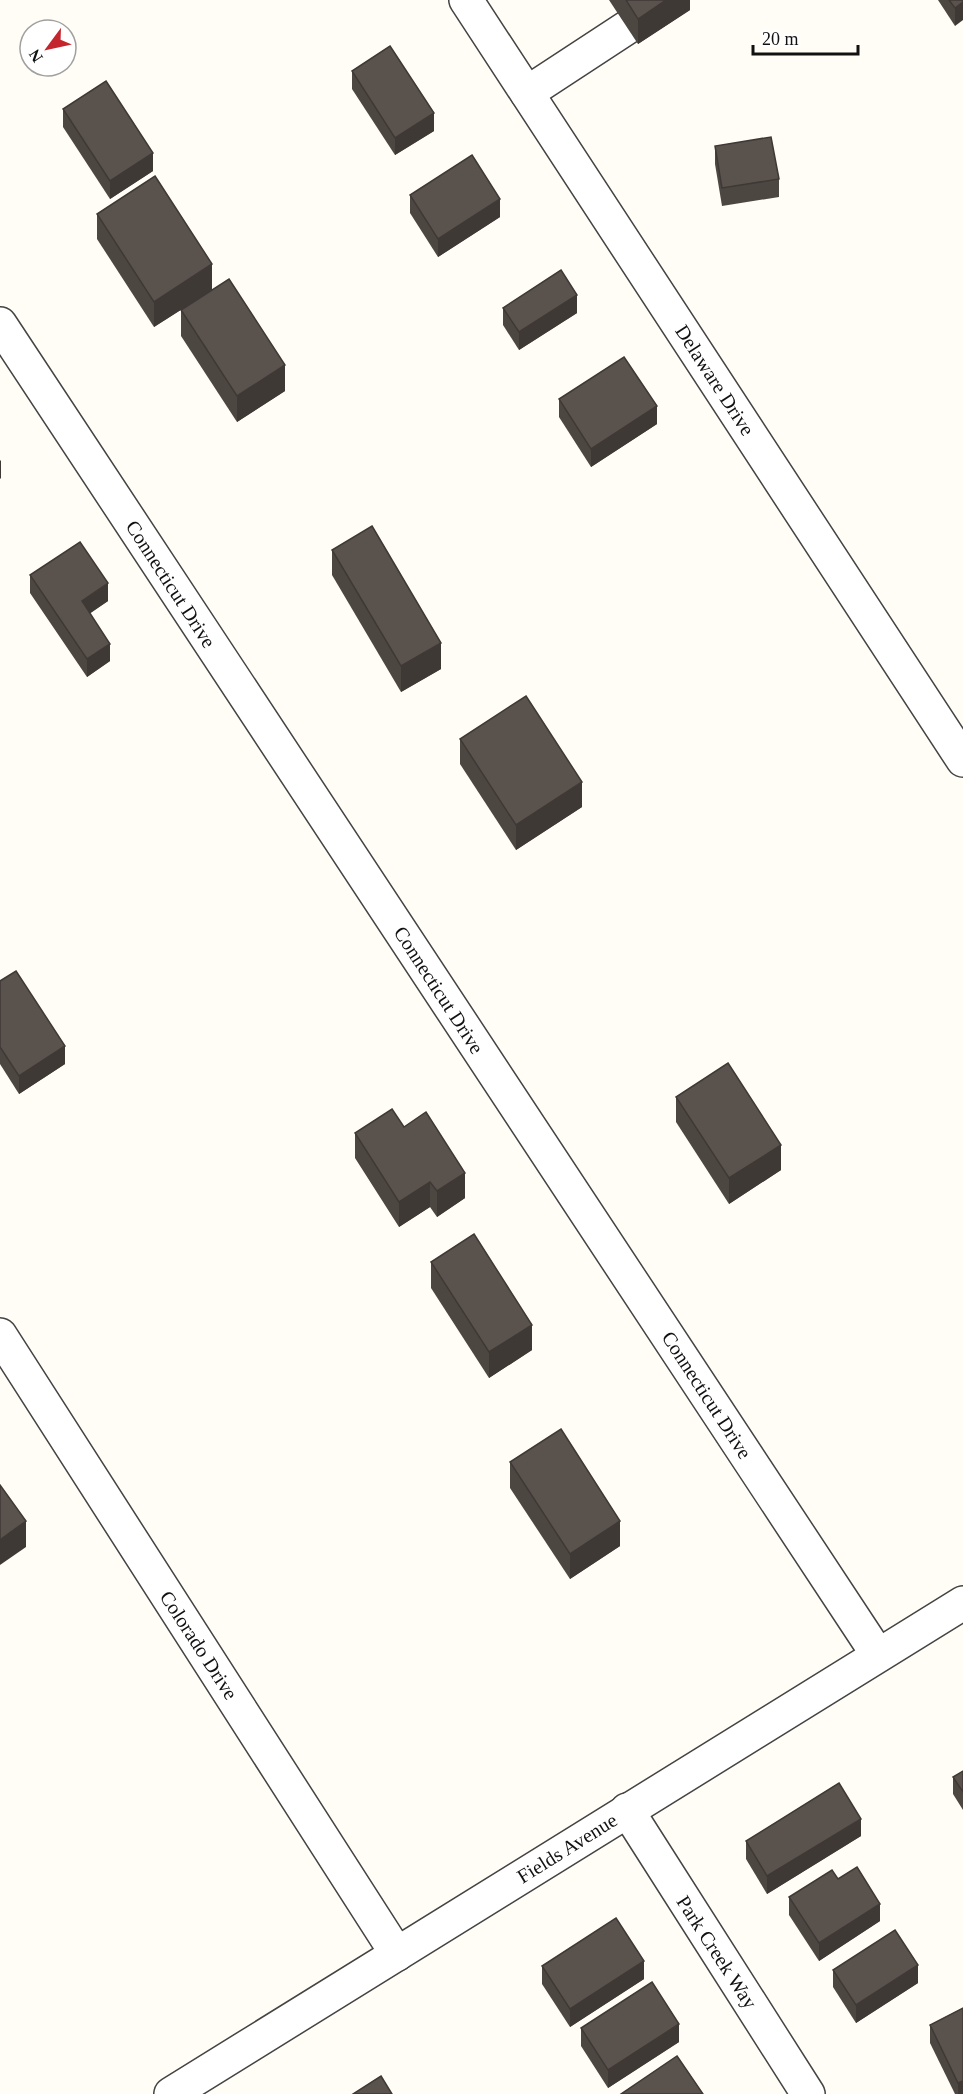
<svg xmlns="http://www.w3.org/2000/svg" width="963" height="2094" viewBox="0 0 963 2094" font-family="Georgia,serif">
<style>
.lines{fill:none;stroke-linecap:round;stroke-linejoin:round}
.minor-casing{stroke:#444;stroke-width:36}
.tertiary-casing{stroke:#444;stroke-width:36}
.minor{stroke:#fff;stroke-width:33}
.tertiary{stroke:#fff;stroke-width:33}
.wall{fill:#4d4742}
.shaded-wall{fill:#3f3936}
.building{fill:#5a524d;stroke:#3f3936;stroke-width:1.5}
.labels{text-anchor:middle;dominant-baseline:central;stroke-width:6;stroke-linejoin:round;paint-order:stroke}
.street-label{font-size:20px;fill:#111;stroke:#fff}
</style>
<rect width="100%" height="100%" fill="#fffdf5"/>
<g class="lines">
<g class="minor-casing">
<g id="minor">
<polyline points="466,0 963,760"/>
<polyline points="527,93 669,0"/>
<polyline points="0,324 878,1655"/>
<polyline points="0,1335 397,1954"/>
<polyline points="627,1810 808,2094"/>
</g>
</g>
<g class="tertiary-casing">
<polyline id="tertiary" points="171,2094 963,1603"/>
</g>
<use href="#minor" class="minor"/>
<use href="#tertiary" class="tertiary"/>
</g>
<g class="wall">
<polygon points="609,0 690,0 690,10 638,44"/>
<polygon points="938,0 963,0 955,26"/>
<polygon points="352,71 434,131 395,155 352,89"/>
<polygon points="63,109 153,171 110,199 63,127"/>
<polygon points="715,146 779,179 779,197 722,206 715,164"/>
<polygon points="410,195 500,217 438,257 410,213"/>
<polygon points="97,214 212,290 154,327 97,239"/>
<polygon points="503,308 577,313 519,350 503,325"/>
<polygon points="181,310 285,391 237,422 181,336"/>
<polygon points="559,399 657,424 591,467 559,417"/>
<polygon points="332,550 441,669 401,692 332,575"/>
<polygon points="30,575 108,601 90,613 110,661 87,677 30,593"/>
<polygon points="460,739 582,807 516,850 460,764"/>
<polygon points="0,981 65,1064 19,1094 0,1064"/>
<polygon points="676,1097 781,1170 729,1204 676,1122"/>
<polygon points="404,1127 465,1198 437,1217 430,1207 399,1227 355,1158 355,1133"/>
<polygon points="431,1262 532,1350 489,1378 431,1288"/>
<polygon points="510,1462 620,1546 570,1579 510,1488"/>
<polygon points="963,1771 963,1810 953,1794 953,1777"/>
<polygon points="861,1836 767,1894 746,1859 746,1841"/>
<polygon points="838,1879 880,1921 819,1961 789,1915 789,1897"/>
<polygon points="542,1966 644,1979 570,2027 542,1984"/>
<polygon points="833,1970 918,1983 856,2023 833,1987"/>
<polygon points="963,2008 963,2094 955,2094 930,2043 930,2025"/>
<polygon points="581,2028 679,2042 608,2088 581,2046"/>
</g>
<g class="shaded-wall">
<polygon points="666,0 690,0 690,10 638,44 638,19"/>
<polygon points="963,2 963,20 955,26 955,8"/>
<polygon points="434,113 434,131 395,155 395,138"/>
<polygon points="153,153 153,171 110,199 110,181"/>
<polygon points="500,199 500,217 438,257 438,239"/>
<polygon points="212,264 212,290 154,327 154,302"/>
<polygon points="577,295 577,313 519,350 519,332"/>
<polygon points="285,365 285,391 237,422 237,396"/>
<polygon points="657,406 657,424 591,467 591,449"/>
<polygon points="1,460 1,478 0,479 0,461"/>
<polygon points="108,583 108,601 82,619 82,601"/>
<polygon points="441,643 441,669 401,692 401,666"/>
<polygon points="110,644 110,661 87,677 87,659"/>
<polygon points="582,782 582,807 516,850 516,825"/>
<polygon points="65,1046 65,1064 19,1094 19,1076"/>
<polygon points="781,1145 781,1170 729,1204 729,1178"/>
<polygon points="465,1173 465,1198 437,1217 437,1191"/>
<polygon points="430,1182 430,1207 399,1227 399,1202"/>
<polygon points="532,1325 532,1350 489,1378 489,1352"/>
<polygon points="26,1521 26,1547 0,1565 0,1540"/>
<polygon points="620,1521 620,1546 570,1579 570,1554"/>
<polygon points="861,1819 861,1836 767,1894 767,1876"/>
<polygon points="880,1904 880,1921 819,1961 819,1943"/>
<polygon points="644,1961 644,1979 570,2027 570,2009"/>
<polygon points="918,1965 918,1983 856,2023 856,2005"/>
<polygon points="679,2024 679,2042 608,2088 608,2070"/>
<polygon points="963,2081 963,2094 958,2094 958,2083"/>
</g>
<g class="building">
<polygon points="626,0 666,0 638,19"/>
<polygon points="949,0 963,0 963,2 955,8"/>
<polygon points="390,46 434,113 395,138 352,71"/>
<polygon points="106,81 153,153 110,181 63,109"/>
<polygon points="771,137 779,179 722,188 715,146"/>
<polygon points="472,155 500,199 438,239 410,195"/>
<polygon points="155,176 212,264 154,302 97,214"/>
<polygon points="561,270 577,295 519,332 503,308"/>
<polygon points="229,279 285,365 237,396 181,310"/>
<polygon points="624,357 657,406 591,449 559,399"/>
<polygon points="372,526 441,643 401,666 332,550"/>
<polygon points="80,542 108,583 82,601 110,644 87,659 30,575"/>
<polygon points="526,696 582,782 516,825 460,739"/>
<polygon points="16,971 65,1046 19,1076 0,1047 0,981"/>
<polygon points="728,1063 781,1145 729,1178 676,1097"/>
<polygon points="392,1109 404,1127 426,1112 465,1173 437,1191 430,1182 399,1202 355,1133"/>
<polygon points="474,1234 532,1325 489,1352 431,1262"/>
<polygon points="561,1429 620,1521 570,1554 510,1462"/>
<polygon points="0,1485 26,1521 0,1540"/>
<polygon points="963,1771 963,1792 953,1777"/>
<polygon points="839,1783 861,1819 767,1876 746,1841"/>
<polygon points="857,1867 880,1904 819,1943 789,1897 832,1870 838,1879"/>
<polygon points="616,1918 644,1961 570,2009 542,1966"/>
<polygon points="895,1930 918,1965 856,2005 833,1970"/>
<polygon points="652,1982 679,2024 608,2070 581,2028"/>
<polygon points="963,2008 963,2081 958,2083 930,2025"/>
<polygon points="677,2056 703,2094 621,2094"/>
<polygon points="381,2076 392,2094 353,2094"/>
</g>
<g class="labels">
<g class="street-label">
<text transform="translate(715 380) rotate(57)">Delaware Drive</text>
<text transform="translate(171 584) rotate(57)">Connecticut Drive</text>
<text transform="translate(439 990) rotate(57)">Connecticut Drive</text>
<text transform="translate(707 1395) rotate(57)">Connecticut Drive</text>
<text transform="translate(199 1645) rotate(57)">Colorado Drive</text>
<text transform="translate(567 1848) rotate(-32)">Fields Avenue</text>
<text transform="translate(717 1952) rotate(57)">Park Creek Way</text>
</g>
</g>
<g transform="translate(48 48) rotate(237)"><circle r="28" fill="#ffffff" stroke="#a0a0a0" stroke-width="1.5"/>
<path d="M0-4.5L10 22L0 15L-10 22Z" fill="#c4262e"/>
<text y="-9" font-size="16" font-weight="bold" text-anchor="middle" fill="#111111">N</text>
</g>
<path d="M753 45v9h105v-9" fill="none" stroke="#111111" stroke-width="3"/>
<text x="762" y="45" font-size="18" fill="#111111" stroke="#ffffff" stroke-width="4.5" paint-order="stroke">20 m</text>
</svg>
